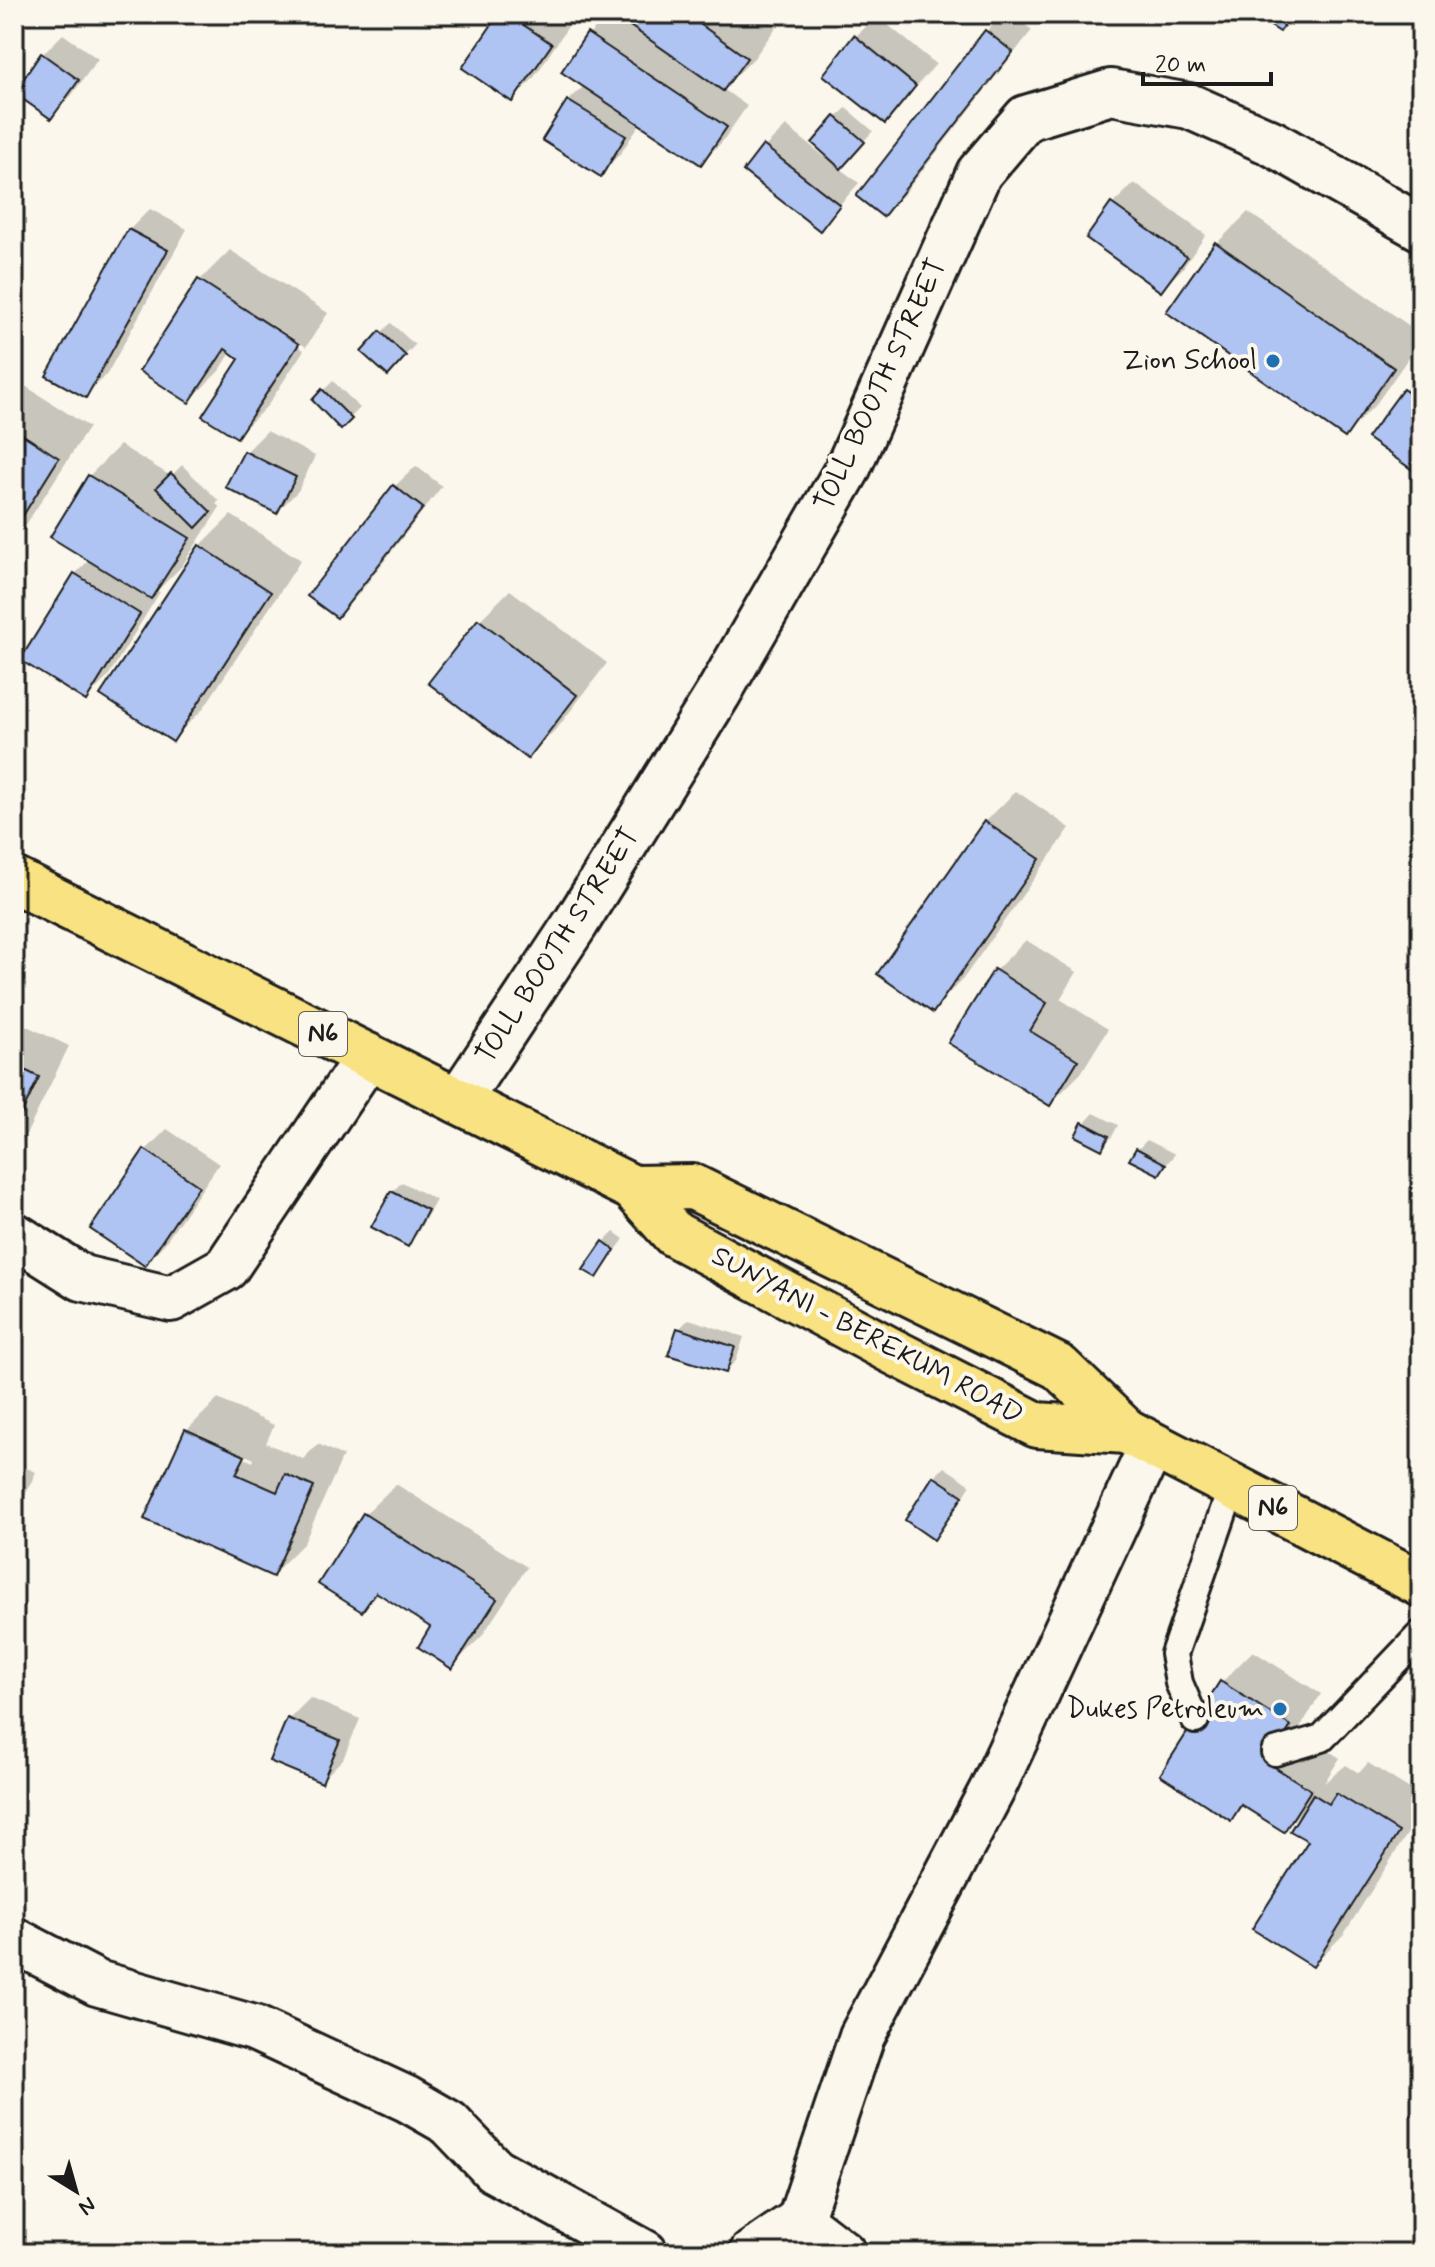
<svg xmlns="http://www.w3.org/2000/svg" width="1435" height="2267" viewBox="0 0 1435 2267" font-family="Mynerve,sans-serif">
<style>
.shadow{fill:#0003;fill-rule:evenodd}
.building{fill:#afc4f2;stroke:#1c1c1c;stroke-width:2}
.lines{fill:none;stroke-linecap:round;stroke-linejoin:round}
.service-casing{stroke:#1c1c1c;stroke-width:32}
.minor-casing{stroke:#1c1c1c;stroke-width:50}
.primary-casing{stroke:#1c1c1c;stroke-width:50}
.service{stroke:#fbf7ec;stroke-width:26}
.minor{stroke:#fbf7ec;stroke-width:44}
.primary{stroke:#f8e281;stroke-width:44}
.poi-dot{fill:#1f6fb2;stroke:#fbf7ec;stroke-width:3}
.labels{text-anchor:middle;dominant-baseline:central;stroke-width:8;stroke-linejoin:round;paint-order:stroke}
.shield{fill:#fbf7ec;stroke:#5f5e5a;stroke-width:2}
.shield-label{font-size:26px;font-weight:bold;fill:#1c1c1c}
.poi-label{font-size:28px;fill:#1c1c1c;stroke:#fbf7ec;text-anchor:end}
.street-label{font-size:28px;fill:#1c1c1c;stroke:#fbf7ec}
</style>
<rect width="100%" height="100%" fill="#fbf7ec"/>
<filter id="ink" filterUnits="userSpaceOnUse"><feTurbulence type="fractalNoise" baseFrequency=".0125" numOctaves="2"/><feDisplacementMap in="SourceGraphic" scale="16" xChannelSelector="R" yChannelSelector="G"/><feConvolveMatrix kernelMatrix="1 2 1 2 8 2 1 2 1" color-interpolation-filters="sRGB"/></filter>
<g filter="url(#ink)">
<g class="shadow">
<polygon points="502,14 559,14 571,22 533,79 512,100"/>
<polygon points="609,14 760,14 777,26 754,58 723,89 747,106 722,142 701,163 641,122 621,153 600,174 568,101 585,85 589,35"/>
<polygon points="1004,14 1011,14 1032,30 904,194 883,215 986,32"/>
<polygon points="1408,14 1421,14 1421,19 1417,23"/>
<polygon points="877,16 936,64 885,122 826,75 856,36"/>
<polygon points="63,34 98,59 71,96 50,116 42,55"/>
<polygon points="846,108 873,131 839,168 859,183 819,228 765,147 786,126 825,157 836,118"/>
<polygon points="1134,183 1206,235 1182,269 1161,290 1089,237 1113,204"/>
<polygon points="150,209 187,229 107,374 86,395 129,230"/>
<polygon points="1248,212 1421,334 1421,340 1376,404 1345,435 1169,311 1217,243"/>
<polygon points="230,250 328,313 306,347 271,324 268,327 304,350 268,405 237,436 242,358 232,351 220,370 189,401 199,281"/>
<polygon points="391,323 415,345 388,373 363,351"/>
<polygon points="1421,374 1421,474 1404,391"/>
<polygon points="333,381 360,408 341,427 314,400"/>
<polygon points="19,382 89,427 14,543 14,387"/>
<polygon points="267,431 315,456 298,491 277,512 246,452"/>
<polygon points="120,445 171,476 182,465 219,501 216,504 220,507 182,566 157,591 160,592 107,678 86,699 75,574 90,559 89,476"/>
<polygon points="416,466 442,486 358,595 337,616 395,486"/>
<polygon points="231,515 301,560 203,709 172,740 200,546"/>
<polygon points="510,590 607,663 559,726 528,757 479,621"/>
<polygon points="1016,791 1070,828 963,979 932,1010 985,822"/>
<polygon points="1026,940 1077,972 1060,999 1108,1029 1081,1073 1050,1104 995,971"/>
<polygon points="14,1020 69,1046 27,1133 14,1146"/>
<polygon points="1094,1113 1118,1125 1112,1137 1102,1147 1084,1124"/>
<polygon points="167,1129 219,1164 165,1243 145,1264 92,1229 146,1150"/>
<polygon points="1147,1140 1175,1154 1159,1173 1137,1150"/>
<polygon points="402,1182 436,1200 417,1234 407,1244 392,1192"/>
<polygon points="614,1232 624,1239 597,1276 604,1242"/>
<polygon points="689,1319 744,1337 736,1361 725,1371 679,1329"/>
<path d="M218,1399L274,1425L266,1443L303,1459L318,1444L343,1456L304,1543L272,1575L187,1430ZM198,1433L254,1459L253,1462L198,1437Z"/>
<polygon points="14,1463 36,1472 14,1519"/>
<polygon points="944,1467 971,1485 944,1527 934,1537 934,1477"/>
<polygon points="396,1484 527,1567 482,1636 451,1667 433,1626 380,1592 362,1610 365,1514"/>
<polygon points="1253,1651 1321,1694 1298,1731 1340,1758 1324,1783 1346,1765 1359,1773 1368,1763 1421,1796 1421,1812 1344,1934 1313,1965 1311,1841 1304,1809 1284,1830 1244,1805 1231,1818 1163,1775 1222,1682"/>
<polygon points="310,1698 360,1719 343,1759 322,1780 289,1719"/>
</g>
<g class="building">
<polygon points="499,14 507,14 552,44 512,102 462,68"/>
<polygon points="613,14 686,14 747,58 723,91"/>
<polygon points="1252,14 1292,14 1280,32"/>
<polygon points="985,30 1013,52 883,217 856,196"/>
<polygon points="587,33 727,127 701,165 561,72"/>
<polygon points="854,35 916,86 885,124 823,75"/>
<polygon points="41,53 79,80 51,119 14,93"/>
<polygon points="567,100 626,136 601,177 542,140"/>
<polygon points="835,116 865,142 841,169 812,143"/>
<polygon points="763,145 840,205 820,231 743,171"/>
<polygon points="1111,203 1187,257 1161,292 1086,238"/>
<polygon points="128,229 168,250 86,398 46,376"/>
<polygon points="1215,242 1394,368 1345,438 1166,312"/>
<polygon points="198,279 299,344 237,438 202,416 239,359 225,349 189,403 139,371"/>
<polygon points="380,331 406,356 388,376 361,352"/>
<polygon points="322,389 352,419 341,430 312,400"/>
<polygon points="1403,389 1421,402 1421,476 1367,438"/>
<polygon points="14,429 59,458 14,530"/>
<polygon points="244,451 296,477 277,514 225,487"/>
<polygon points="171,473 211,512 196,528 156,488"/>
<polygon points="88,475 190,538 151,599 50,537"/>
<polygon points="393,485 423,508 337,618 307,596"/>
<polygon points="199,545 271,592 173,742 100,695"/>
<polygon points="74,573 140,614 86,701 20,660"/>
<polygon points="478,619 577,695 528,759 428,683"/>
<polygon points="984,821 1040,859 933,1013 877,974"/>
<polygon points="994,969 1047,1003 1030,1031 1078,1060 1050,1106 948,1043"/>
<polygon points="14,1065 39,1077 14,1130"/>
<polygon points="1082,1122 1109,1136 1102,1150 1075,1136"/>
<polygon points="1136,1148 1166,1164 1159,1175 1129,1160"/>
<polygon points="144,1149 199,1186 145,1266 90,1229"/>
<polygon points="391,1191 428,1210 408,1247 371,1227"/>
<polygon points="603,1241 615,1250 597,1278 583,1270"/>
<polygon points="677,1328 735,1347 726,1373 668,1355"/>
<polygon points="185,1429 245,1456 236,1474 277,1492 285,1474 314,1487 273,1577 144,1519"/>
<polygon points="933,1476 963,1496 934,1540 905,1520"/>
<polygon points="363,1513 497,1599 452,1669 418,1647 430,1627 376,1592 362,1612 318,1584"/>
<polygon points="1220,1681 1291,1726 1268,1763 1311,1790 1284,1832 1241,1805 1231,1821 1160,1775"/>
<polygon points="287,1718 340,1740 322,1783 269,1761"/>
<polygon points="1336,1793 1399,1832 1313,1967 1252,1929 1308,1841 1290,1831 1313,1794 1329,1804"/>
</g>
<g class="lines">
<g class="service-casing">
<g id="service">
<polyline points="1195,1720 1179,1683 1174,1654 1232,1487"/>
<polyline points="1275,1752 1322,1738 1421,1634"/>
</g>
</g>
<g class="minor-casing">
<g id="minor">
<polyline points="458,1101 576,923 718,694 847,470 979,173 1026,118 1111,92 1189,106 1272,143 1421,228"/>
<polyline points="14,1235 82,1278 171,1299 226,1268 368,1056"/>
<polyline points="14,1940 97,1983 254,2028 407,2099 449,2123 494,2170 645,2253"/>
<polyline points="800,2220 843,2253"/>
<polyline points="752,2253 800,2220 862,2036 992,1790 1152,1445"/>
</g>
</g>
<g class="primary-casing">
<g id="primary">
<polyline points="14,880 633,1188 674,1234 890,1350 1037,1425 1126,1431"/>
<polyline points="633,1188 693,1187 1059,1367 1126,1431 1421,1584"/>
</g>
</g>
<use href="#service" class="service"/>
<use href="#minor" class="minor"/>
<use href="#primary" class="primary"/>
</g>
</g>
<g class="poi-dot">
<circle cx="1273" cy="361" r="8"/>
<circle cx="1280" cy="1709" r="8"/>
</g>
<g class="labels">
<g class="shield">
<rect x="299" y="1012" width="48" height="44" rx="6"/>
<rect x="1249" y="1486" width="48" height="44" rx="6"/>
</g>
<g class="shield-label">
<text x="323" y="1034">N6</text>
<text x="1273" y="1508">N6</text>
</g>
<g class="poi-label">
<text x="1257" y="361">Zion School</text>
<text x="1264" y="1709">Dukes Petroleum</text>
</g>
<g class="street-label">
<text transform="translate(881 385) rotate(-65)">TOLL BOOTH STREET</text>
<text transform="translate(558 946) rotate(-57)">TOLL BOOTH STREET</text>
<text transform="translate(867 1336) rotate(28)">SUNYANI - BEREKUM ROAD</text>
</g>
</g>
<rect width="1435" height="2267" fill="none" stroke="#fbf7ec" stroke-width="48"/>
<rect x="24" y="24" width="1387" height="2219" fill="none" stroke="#1c1c1c" stroke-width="3" filter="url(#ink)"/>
<g transform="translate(76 2191) rotate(143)" stroke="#fbf7ec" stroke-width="6" paint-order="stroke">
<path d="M0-6L14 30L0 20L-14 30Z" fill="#1c1c1c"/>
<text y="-12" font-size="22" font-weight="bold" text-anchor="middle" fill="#1c1c1c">N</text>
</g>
<path d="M1143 72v12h128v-12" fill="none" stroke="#1c1c1c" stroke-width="4"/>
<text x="1155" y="72" font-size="24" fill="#1c1c1c" stroke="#fbf7ec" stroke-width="6" paint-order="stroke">20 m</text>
</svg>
